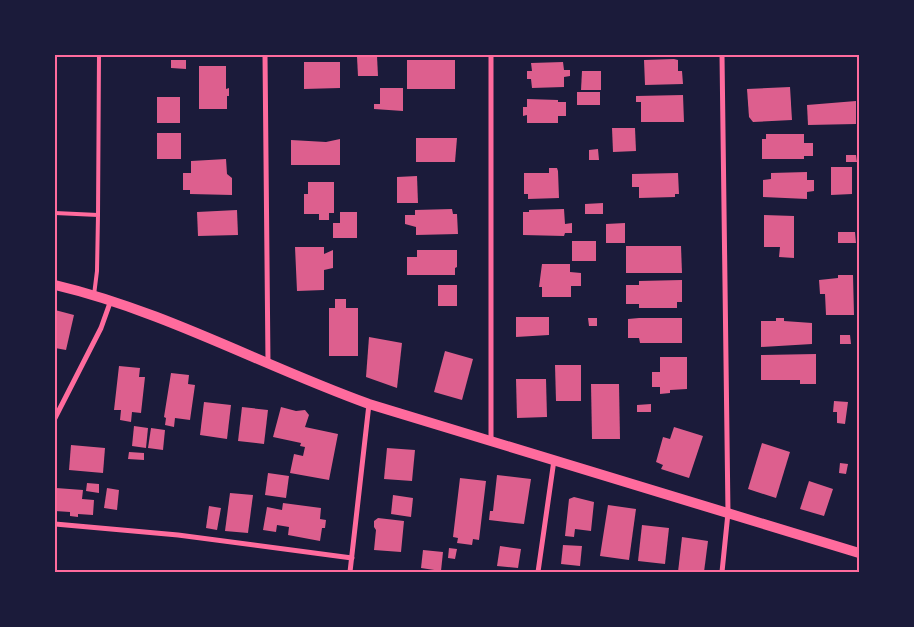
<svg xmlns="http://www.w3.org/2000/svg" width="914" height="627" viewBox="0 0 914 627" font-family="Arial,sans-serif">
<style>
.building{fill:#dd5f8e}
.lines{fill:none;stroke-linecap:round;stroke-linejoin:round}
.service{stroke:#ff6b9d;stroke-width:4}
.minor{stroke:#ff6b9d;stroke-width:5}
.secondary{stroke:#ff6b9d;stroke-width:10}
.neatline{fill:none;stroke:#ff6b9d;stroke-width:2}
</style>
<rect width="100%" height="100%" fill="#1b1b3a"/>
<g class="building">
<polygon points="377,56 378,76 358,76 357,57"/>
<polygon points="674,59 678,60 678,71 682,71 683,84 645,85 644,60"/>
<polygon points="171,60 186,60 186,69 171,68"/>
<rect x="407" y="60" width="48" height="29"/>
<polygon points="304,62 340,62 340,88 304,89"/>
<polygon points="563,62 564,70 570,70 570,76 564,77 564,87 532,88 531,79 527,79 527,71 532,71 531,63"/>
<polygon points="199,66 226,66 226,89 229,88 229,96 227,96 227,109 199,109"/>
<polygon points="582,71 601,71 601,90 581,90"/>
<polygon points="790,87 792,120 753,122 749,117 747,89"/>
<polygon points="380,88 403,88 403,111 374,109 374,104 380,104"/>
<rect x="577" y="92" width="23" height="13"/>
<polygon points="683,95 684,122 641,122 641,102 636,102 636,96"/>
<rect x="157" y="97" width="23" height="26"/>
<polygon points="527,99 558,100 558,102 566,102 566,116 558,116 558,123 527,123 527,115 523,116 523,107 527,107"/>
<polygon points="856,101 856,124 808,125 807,105"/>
<polygon points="612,128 635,128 636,151 613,152"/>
<rect x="157" y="133" width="24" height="26"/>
<polygon points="766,134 804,134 804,143 813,143 813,156 804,156 804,159 762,159 762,139 766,139"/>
<polygon points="416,138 457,138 455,162 416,162"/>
<polygon points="340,139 340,165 291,165 291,140 326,142"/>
<polygon points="598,149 599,160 589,160 589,150"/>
<polygon points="846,155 856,155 857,162 846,162"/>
<polygon points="226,159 227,174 232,178 232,195 190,194 190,190 183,190 183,173 191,173 191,161"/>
<polygon points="831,167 852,167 852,194 831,195"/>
<polygon points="549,168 557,168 558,171 559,198 528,199 528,194 524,194 524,173 549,173"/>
<polygon points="807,172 807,180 814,180 814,191 807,192 807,199 763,197 763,180 771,179 771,173"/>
<polygon points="678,173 679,194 675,194 675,197 639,198 639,187 632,187 632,174"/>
<polygon points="417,176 418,203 397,203 397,177"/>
<polygon points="308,182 334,182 334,213 329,213 329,220 319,220 319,214 304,214 304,194 308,194"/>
<polygon points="603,203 603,214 585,214 585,204"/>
<polygon points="452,209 453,214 457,214 458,234 416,235 416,227 405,224 405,215 415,215 415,210"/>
<polygon points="564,209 565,224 572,223 572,233 565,233 564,236 523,235 523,212 529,212 529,210"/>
<polygon points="237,210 238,235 198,236 197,212"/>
<polygon points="340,212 357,212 357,238 333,238 333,223 340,223"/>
<polygon points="764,215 794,216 794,258 779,257 780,247 764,247"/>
<polygon points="625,223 625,243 606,243 606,224"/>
<polygon points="838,232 855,232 856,243 838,243"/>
<rect x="572" y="241" width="24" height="20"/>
<polygon points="626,246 681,246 682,273 626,273"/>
<polygon points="295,247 324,247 324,254 333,250 333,268 324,270 324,290 297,291"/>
<polygon points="417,250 457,250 457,267 455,268 455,275 407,275 407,257 417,257"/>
<polygon points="542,264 570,264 570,272 581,273 581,286 571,286 571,297 542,297 542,287 539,287"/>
<polygon points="838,275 853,275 854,315 826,315 825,294 820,294 819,280 838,278"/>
<polygon points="682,280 682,302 677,302 677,308 639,308 639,304 626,304 626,285 639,285 639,281"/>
<rect x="438" y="285" width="19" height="21"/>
<polygon points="335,299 346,299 346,308 358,308 358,356 329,356 329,308 335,308"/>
<polygon points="55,310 74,315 66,350 55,348"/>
<polygon points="516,317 549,317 549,335 516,337"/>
<polygon points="588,318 597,318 597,326 589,326"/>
<polygon points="639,318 682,318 682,343 640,343 639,338 628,338 628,319"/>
<polygon points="776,318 784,318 784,321 812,323 812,344 761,347 761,321 776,321"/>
<polygon points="840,335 850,335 851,344 840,344"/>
<polygon points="369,337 402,343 397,388 366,377"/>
<polygon points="445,351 473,359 462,400 434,392"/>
<polygon points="816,354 816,384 800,384 800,380 761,380 761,355"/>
<polygon points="660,357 687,357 687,389 670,390 670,393 660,394 660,387 652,387 652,372 660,372"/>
<polygon points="555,365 581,365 581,401 556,401"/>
<polygon points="119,366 140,368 139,377 145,377 141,413 132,412 131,422 120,420 121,410 114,410"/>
<polygon points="171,373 189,375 188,384 195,385 190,420 175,418 174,427 165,425 166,418 164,417"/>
<polygon points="516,379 546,379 547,417 517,418"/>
<polygon points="591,384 619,384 620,439 592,439"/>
<polygon points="834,401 848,402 845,424 837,423 837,412 833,412"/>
<polygon points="204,402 231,405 227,439 200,435"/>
<polygon points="651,404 651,412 637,412 637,405"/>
<polygon points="242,407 268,410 264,444 238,441"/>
<polygon points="281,407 296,411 305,410 309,415 305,427 338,434 329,480 290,473 294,454 303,456 305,447 300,446 301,443 273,437"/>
<polygon points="134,426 148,428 146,448 132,446"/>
<polygon points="674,427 703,436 689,478 661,469 663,465 656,462 663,437 670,439"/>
<polygon points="151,428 165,430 163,450 148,448"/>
<polygon points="762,443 790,452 776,498 748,489"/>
<polygon points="71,445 105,448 103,473 69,470"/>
<polygon points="387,448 415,450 412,481 384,479"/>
<polygon points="129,452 144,453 144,460 128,459"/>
<polygon points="840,463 848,464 846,474 839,473"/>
<polygon points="268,473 289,476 286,498 265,495"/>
<polygon points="497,475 531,479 524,524 489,520 490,511 493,511"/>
<polygon points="460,478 486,481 479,540 473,539 472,545 457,543 458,538 453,537"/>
<polygon points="809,481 833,489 824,516 800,509"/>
<polygon points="87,483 99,484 99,493 86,491"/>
<polygon points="56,488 83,490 82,499 94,500 93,515 78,514 78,517 70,516 70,512 55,511"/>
<polygon points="107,488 119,490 117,510 104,508"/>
<polygon points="230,493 253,495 248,533 225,531"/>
<polygon points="393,495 413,498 411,517 391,514"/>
<polygon points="574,497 594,502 591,531 575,529 574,537 565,536 569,499"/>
<polygon points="283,503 321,508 320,519 326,520 325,528 322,528 320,541 288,535 289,527 277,525 276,532 263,530 267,507 282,510"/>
<polygon points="608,505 636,509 629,560 600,556"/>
<polygon points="209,506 221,508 217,530 206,528"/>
<polygon points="378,518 404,521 401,552 374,550 376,530 374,527 374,521"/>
<polygon points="642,525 669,528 665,564 638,561"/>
<polygon points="682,537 708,541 704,572 678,572"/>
<polygon points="563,545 582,546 580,566 561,564"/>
<polygon points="500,546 521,549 518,568 497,566"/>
<polygon points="449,548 457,549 455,559 448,558"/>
<polygon points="423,550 443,552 441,571 421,568"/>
</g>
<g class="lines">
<g class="service">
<polyline points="55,213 98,215 97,271 94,295"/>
<polyline points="98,215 99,55"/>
</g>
<g class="minor">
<polyline points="265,55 268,363"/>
<polyline points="491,55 491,441"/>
<polyline points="55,418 101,328 111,300"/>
<polyline points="55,524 178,535 352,558"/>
<polyline points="350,572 369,404"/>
<polyline points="538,572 554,460"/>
<polyline points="722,572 728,513 722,55"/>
</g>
<path class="secondary" d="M55,285C165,311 263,366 369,404L859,553"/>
</g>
<rect width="914" height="627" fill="none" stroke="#1b1b3a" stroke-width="112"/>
<rect x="56" y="56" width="802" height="515" class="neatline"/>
</svg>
